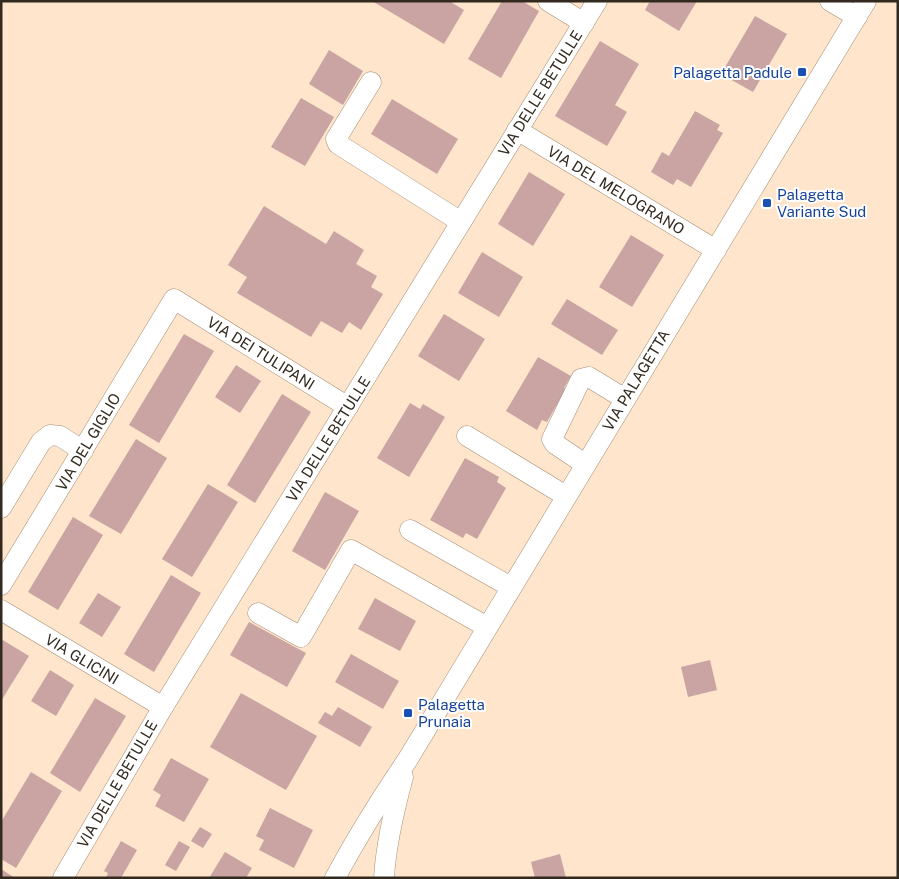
<svg xmlns="http://www.w3.org/2000/svg" width="899" height="879" viewBox="0 0 899 879" font-family="'Public Sans',sans-serif">
<style>
.building{fill:#c9a4a2}
.lines{fill:none;stroke-linecap:round;stroke-linejoin:round}
.minor-casing{stroke:#a58d76;stroke-width:21}
.minor{stroke:#fff;stroke-width:20}
.transit-dot{fill:#1a4fb4;stroke:#fff;stroke-width:2}
.labels{text-anchor:middle;dominant-baseline:central;stroke-width:4;stroke-linejoin:round;paint-order:stroke}
.transit-label{font-size:15px;fill:#164399;stroke:#fff;text-anchor:start}
.street-label{font-size:15px;fill:#32291f;stroke:#fff}
</style>
<rect width="100%" height="100%" fill="#fee5cb"/>
<g class="building">
<polygon points="372,1 449,1 464,10 444,44"/>
<polygon points="502,1 522,1 539,11 501,78 468,59"/>
<polygon points="650,1 697,1 679,31 645,10"/>
<polygon points="755,16 787,34 753,92 721,74"/>
<polygon points="600,41 639,64 615,105 627,112 607,146 555,116"/>
<polygon points="329,50 363,71 343,105 309,84"/>
<polygon points="301,98 334,117 305,166 271,147"/>
<polygon points="392,99 458,139 437,174 371,134"/>
<polygon points="695,111 720,125 717,130 723,133 691,187 677,179 673,185 651,172 662,152 669,156"/>
<polygon points="529,172 565,194 533,246 498,224"/>
<polygon points="264,206 326,244 334,231 364,250 356,264 377,276 371,287 383,294 361,330 349,322 342,333 321,321 311,337 237,293 247,277 228,265"/>
<polygon points="631,235 664,255 632,307 599,287"/>
<polygon points="482,252 523,277 499,317 458,293"/>
<polygon points="567,299 618,330 602,355 551,324"/>
<polygon points="444,314 485,339 459,381 418,356"/>
<polygon points="184,334 214,351 159,443 129,425"/>
<polygon points="538,357 571,376 564,388 566,389 547,422 542,420 537,430 506,411"/>
<polygon points="236,365 261,381 240,413 215,397"/>
<polygon points="282,394 311,412 255,503 227,485"/>
<polygon points="410,403 420,409 423,404 445,417 409,477 377,458"/>
<polygon points="136,439 167,458 121,534 89,516"/>
<polygon points="465,458 499,477 497,482 506,488 477,539 466,533 463,538 430,520"/>
<polygon points="208,484 238,502 192,577 162,559"/>
<polygon points="325,492 359,511 325,570 292,551"/>
<polygon points="73,517 103,535 58,610 28,592"/>
<polygon points="171,575 201,593 154,672 124,654"/>
<polygon points="98,593 121,607 102,637 79,623"/>
<polygon points="375,598 416,621 400,651 358,629"/>
<polygon points="249,622 306,653 287,687 230,655"/>
<polygon points="1,639 29,656 1,701"/>
<polygon points="351,654 399,681 383,709 335,682"/>
<polygon points="710,660 717,690 688,697 681,667"/>
<polygon points="50,670 74,685 56,716 31,701"/>
<polygon points="241,693 317,736 286,790 210,747"/>
<polygon points="95,698 126,716 80,792 50,773"/>
<polygon points="338,707 372,727 360,747 318,723 325,712 332,716"/>
<polygon points="171,758 209,779 184,822 155,806 161,795 153,790"/>
<polygon points="31,772 62,791 16,868 1,859 1,822"/>
<polygon points="270,808 313,830 294,868 259,850 264,840 256,836"/>
<polygon points="200,827 212,834 203,848 191,841"/>
<polygon points="121,841 137,850 121,878 106,878 108,873 104,871"/>
<polygon points="179,841 190,847 176,871 165,865"/>
<polygon points="225,852 252,868 246,878 209,878"/>
<polygon points="560,854 566,878 535,878 531,862"/>
<polygon points="1,869 15,878 1,878"/>
</g>
<g class="lines">
<g class="minor-casing">
<g id="minor">
<polyline points="548,1 584,23"/>
<polyline points="830,1 857,17"/>
<polyline points="371,82 336,139 338,144 461,222"/>
<polyline points="517,130 716,250"/>
<polyline points="467,436 566,496"/>
<polyline points="585,464 555,444 552,439 581,379 589,377 625,399"/>
<polyline points="1,508 41,442 50,435 60,436 83,451"/>
<polyline points="410,530 511,587"/>
<polyline points="1,585 174,299 348,407"/>
<polyline points="1,610 163,707"/>
<polyline points="258,613 301,637 351,550 487,627"/>
<polyline points="63,878 163,707 597,1"/>
<path d="M335,878C357,837 382,797 408,759L866,1"/>
<path d="M384,878C386,843 394,810 403,777"/>
</g>
</g>
<use href="#minor" class="minor"/>
</g>
<g class="transit-dot">
<rect x="797" y="67" width="10" height="10" rx="2.5"/>
<rect x="762" y="198" width="10" height="10" rx="2.5"/>
<rect x="403" y="708" width="10" height="10" rx="2.5"/>
</g>
<g class="labels">
<g class="transit-label">
<text x="792" y="72" text-anchor="end">Palagetta Padule</text>
<text x="777" y="194">Palagetta<tspan x="777" dy="17">Variante Sud</tspan></text>
<text x="418" y="704">Palagetta<tspan x="418" dy="17">Prunaia</tspan></text>
</g>
<g class="street-label">
<text transform="translate(540 93) rotate(-58)">VIA DELLE BETULLE</text>
<text transform="translate(616 190) rotate(31)">VIA DEL MELOGRANO</text>
<text transform="translate(261 353) rotate(32)">VIA DEI TULIPANI</text>
<text transform="translate(636 380) rotate(-59)">VIA PALAGETTA</text>
<text transform="translate(328 439) rotate(-58)">VIA DELLE BETULLE</text>
<text transform="translate(88 442) rotate(-59)">VIA DEL GIGLIO</text>
<text transform="translate(82 659) rotate(31)">VIA GLICINI</text>
<text transform="translate(117 784) rotate(-60)">VIA DELLE BETULLE</text>
</g>
</g>
<rect width="899" height="879" fill="none" stroke="#32291f" stroke-width="5"/>
</svg>
